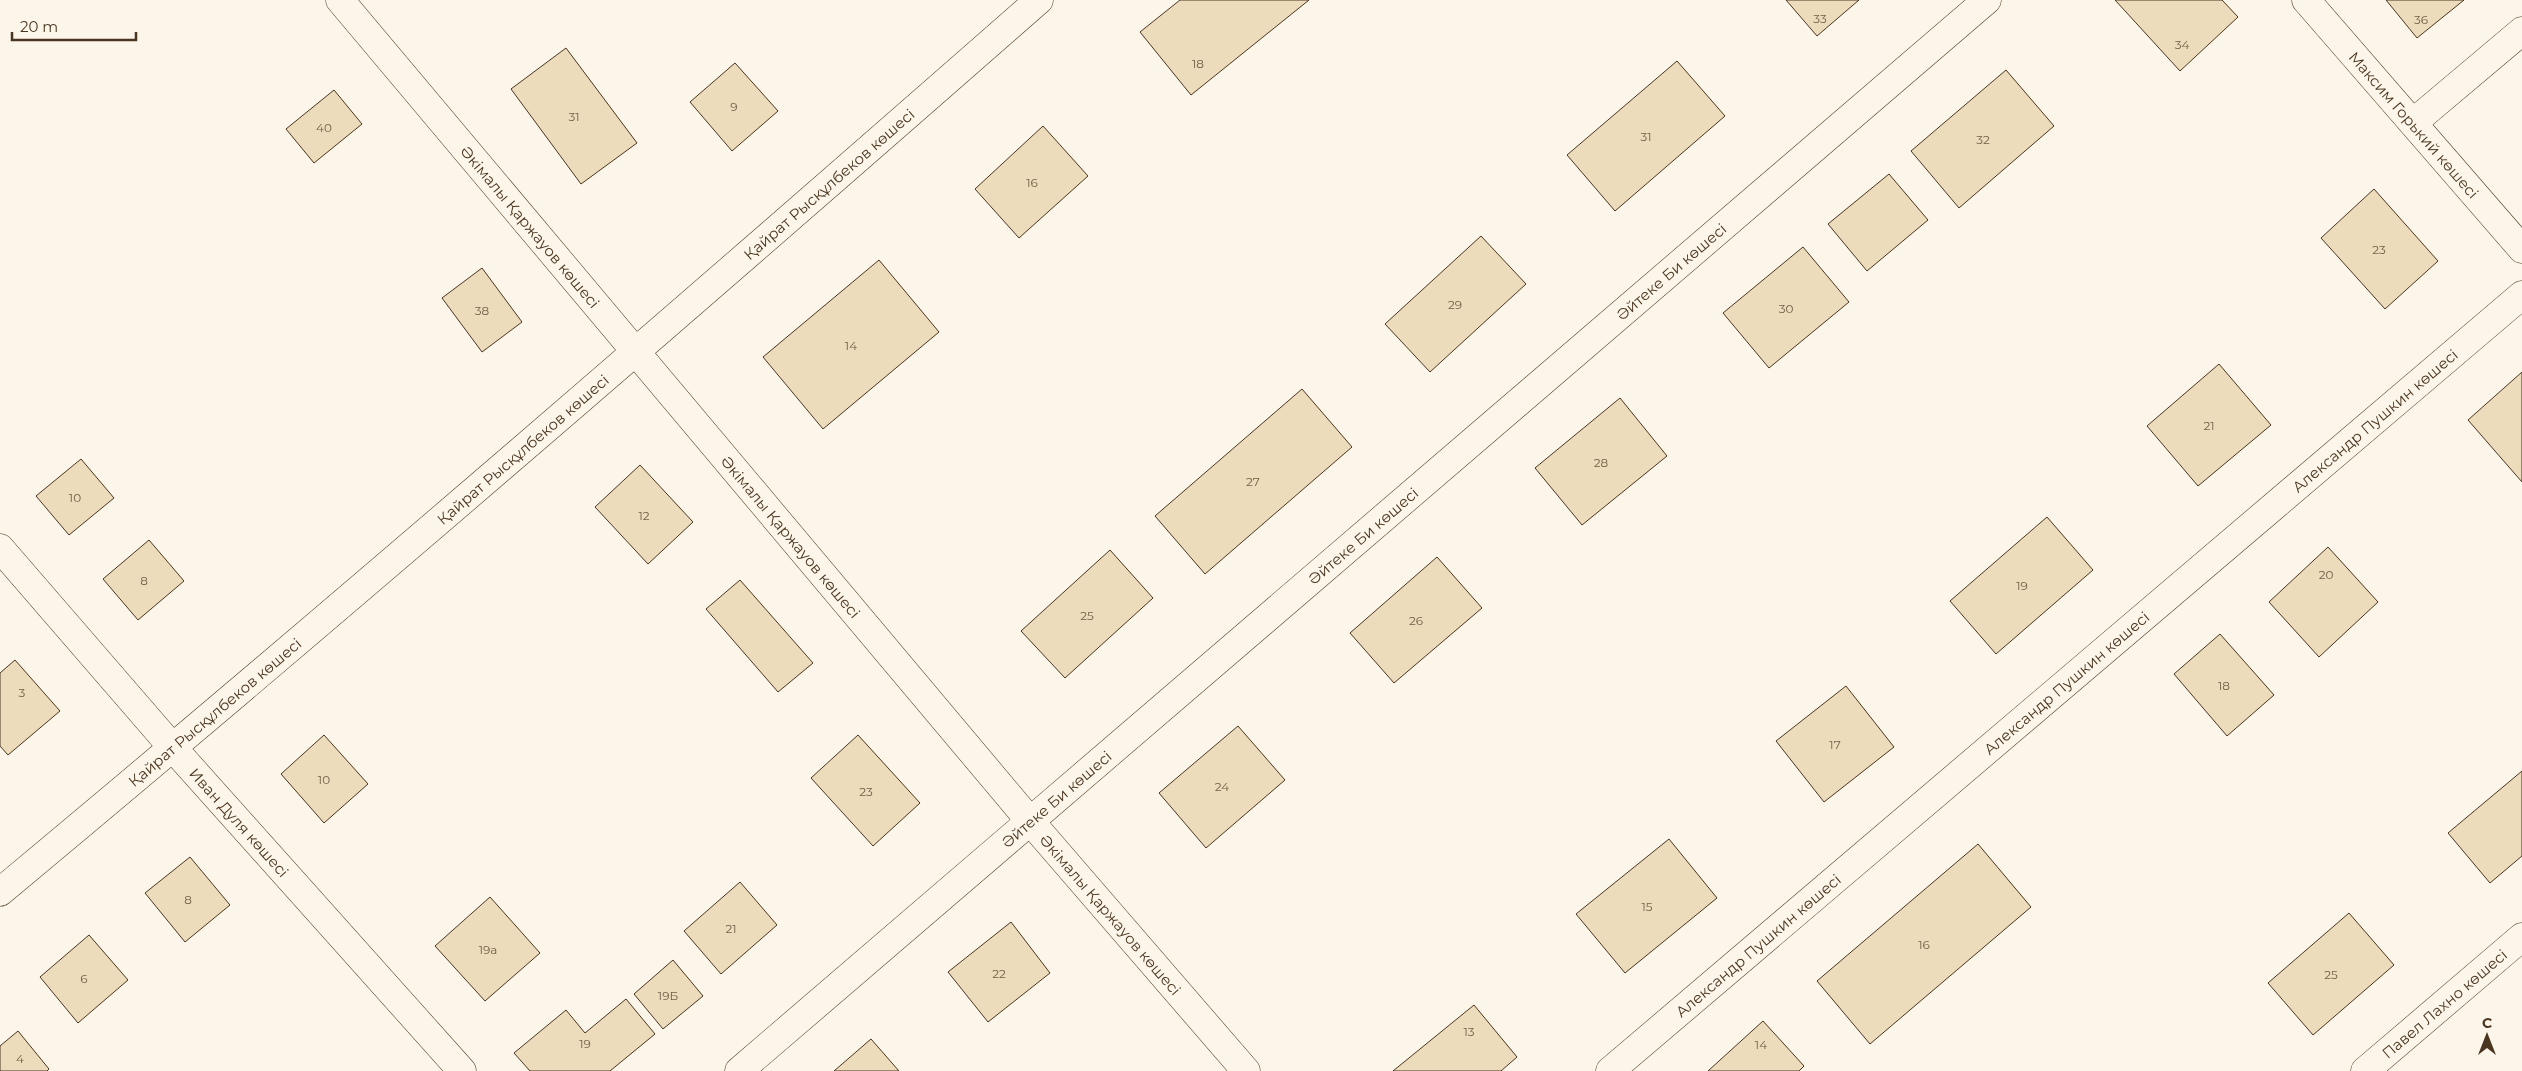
<svg xmlns="http://www.w3.org/2000/svg" width="2522" height="1071" viewBox="0 0 2522 1071" font-family="Montserrat,sans-serif">
<style>
.building{fill:#ecdcbc;stroke:#4a3520}
.lines{fill:none;stroke-linecap:round;stroke-linejoin:round}
.minor-casing{stroke:#4a3520;stroke-width:29}
.major-casing{stroke:#4a3520;stroke-width:29}
.minor{stroke:#fbf6e9;stroke-width:28}
.major{stroke:#fbf6e9;stroke-width:28}
.labels{text-anchor:middle;dominant-baseline:central;stroke-width:4;stroke-linejoin:round;paint-order:stroke}
.number-label{font-size:12px;fill:#725f47}
.street-label{font-size:15px;fill:#4a3520;stroke:#fbf6e9}
</style>
<rect width="100%" height="100%" fill="#fbf6e9"/>
<g class="building">
<polygon points="1180,0 1309,0 1191,95 1140,32"/>
<polygon points="1786,0 1859,0 1817,36"/>
<polygon points="2115,0 2222,0 2238,17 2180,71"/>
<polygon points="2386,0 2464,0 2417,38"/>
<polygon points="566,48 637,143 581,184 511,89"/>
<polygon points="1677,61 1725,116 1615,211 1567,155"/>
<polygon points="735,63 778,111 732,151 690,102"/>
<polygon points="2006,70 2054,126 1959,208 1911,151"/>
<polygon points="334,90 362,124 314,163 286,129"/>
<polygon points="1043,126 1088,176 1019,238 975,189"/>
<polygon points="1889,174 1928,220 1867,271 1828,224"/>
<polygon points="2374,189 2438,261 2385,309 2321,238"/>
<polygon points="1481,236 1526,284 1430,372 1385,324"/>
<polygon points="1803,247 1849,302 1769,368 1723,313"/>
<polygon points="879,260 939,332 823,429 763,357"/>
<polygon points="482,268 522,322 482,352 442,298"/>
<polygon points="2219,364 2271,425 2198,486 2147,426"/>
<polygon points="2522,372 2522,482 2468,420"/>
<polygon points="1302,389 1352,447 1205,574 1155,516"/>
<polygon points="1620,398 1667,456 1582,525 1535,468"/>
<polygon points="81,459 114,498 69,535 36,496"/>
<polygon points="640,465 693,522 648,564 595,507"/>
<polygon points="2047,517 2093,570 1996,654 1950,601"/>
<polygon points="149,540 184,581 138,620 103,579"/>
<polygon points="2328,547 2378,602 2319,657 2269,602"/>
<polygon points="1110,550 1153,598 1065,678 1021,631"/>
<polygon points="1437,557 1482,608 1394,683 1350,633"/>
<polygon points="740,580 813,663 778,692 706,609"/>
<polygon points="2220,634 2274,695 2227,736 2174,674"/>
<polygon points="15,660 60,711 8,755 0,746 0,673"/>
<polygon points="1846,686 1894,747 1824,802 1776,741"/>
<polygon points="1238,726 1285,780 1206,848 1159,793"/>
<polygon points="324,735 368,784 324,823 281,774"/>
<polygon points="858,735 920,803 873,846 811,778"/>
<polygon points="2522,771 2522,856 2490,883 2448,833"/>
<polygon points="1669,839 1717,898 1625,973 1576,914"/>
<polygon points="1978,844 2031,907 1870,1044 1817,981"/>
<polygon points="190,857 230,905 185,942 145,893"/>
<polygon points="740,882 777,925 721,974 684,931"/>
<polygon points="490,897 540,953 485,1001 435,946"/>
<polygon points="2349,913 2394,965 2313,1035 2268,983"/>
<polygon points="1011,922 1050,973 988,1022 948,972"/>
<polygon points="89,935 128,980 78,1023 40,977"/>
<polygon points="673,960 703,996 663,1029 634,994"/>
<polygon points="626,999 655,1034 610,1071 530,1071 514,1053 566,1010 585,1033"/>
<polygon points="1474,1005 1517,1057 1501,1071 1393,1071"/>
<polygon points="1763,1021 1804,1066 1799,1071 1708,1071"/>
<polygon points="18,1031 49,1069 47,1071 0,1071 0,1046"/>
<polygon points="871,1039 899,1071 834,1071"/>
</g>
<g class="lines">
<g class="minor-casing">
<g id="minor">
<path id="s1" d="M340,0L1030,821L1246,1071"/>
<path id="s2" d="M2306,0L2522,249"/>
<polyline points="2414,122 2522,31"/>
<path id="s3" d="M0,548L173,748L462,1071"/>
<path id="s4" d="M0,892C351,600 696,301 1039,0"/>
<path id="s5" d="M1610,1071L2522,295"/>
<path id="s6" d="M2365,1071L2522,937"/>
</g>
</g>
<g class="major-casing">
<g id="major">
<path id="s7" d="M739,1071L1987,0"/>
</g>
</g>
<use href="#minor" class="minor"/>
<use href="#major" class="major"/>
</g>
<g class="labels">
<g class="number-label">
<text x="1820" y="18">33</text>
<text x="2421" y="19">36</text>
<text x="2182" y="44">34</text>
<text x="1198" y="63">18</text>
<text x="734" y="106">9</text>
<text x="574" y="116">31</text>
<text x="324" y="127">40</text>
<text x="1646" y="136">31</text>
<text x="1983" y="139">32</text>
<text x="1032" y="182">16</text>
<text x="2379" y="249">23</text>
<text x="1455" y="304">29</text>
<text x="1786" y="308">30</text>
<text x="482" y="310">38</text>
<text x="851" y="345">14</text>
<text x="2209" y="425">21</text>
<text x="1601" y="462">28</text>
<text x="1253" y="481">27</text>
<text x="75" y="497">10</text>
<text x="644" y="515">12</text>
<text x="2326" y="574">20</text>
<text x="144" y="580">8</text>
<text x="2022" y="585">19</text>
<text x="1087" y="615">25</text>
<text x="1416" y="620">26</text>
<text x="2224" y="685">18</text>
<text x="22" y="692">3</text>
<text x="1835" y="744">17</text>
<text x="324" y="779">10</text>
<text x="1222" y="786">24</text>
<text x="866" y="791">23</text>
<text x="188" y="899">8</text>
<text x="1647" y="906">15</text>
<text x="731" y="928">21</text>
<text x="1924" y="944">16</text>
<text x="488" y="949">19а</text>
<text x="999" y="973">22</text>
<text x="2331" y="974">25</text>
<text x="84" y="978">6</text>
<text x="668" y="995">19Б</text>
<text x="1469" y="1031">13</text>
<text x="585" y="1043">19</text>
<text x="1761" y="1044">14</text>
<text x="20" y="1058">4</text>
</g>
<g class="street-label">
<text stroke="none"><textPath href="#s2" startOffset="165">Максим Горький көшесі</textPath></text>
<text stroke="none"><textPath href="#s4" startOffset="1090">Қайрат Рысқұлбеков көшесі</textPath></text>
<text stroke="none"><textPath href="#s1" startOffset="296">Әкімалы Қаржауов көшесі</textPath></text>
<text stroke="none"><textPath href="#s7" startOffset="1228">Әйтеке Би көшесі</textPath></text>
<text stroke="none"><textPath href="#s5" startOffset="1004">Александр Пушкин көшесі</textPath></text>
<text stroke="none"><textPath href="#s4" startOffset="685">Қайрат Рысқұлбеков көшесі</textPath></text>
<text stroke="none"><textPath href="#s7" startOffset="822">Әйтеке Би көшесі</textPath></text>
<text stroke="none"><textPath href="#s1" startOffset="701">Әкімалы Қаржауов көшесі</textPath></text>
<text stroke="none"><textPath href="#s5" startOffset="599">Александр Пушкин көшесі</textPath></text>
<text stroke="none"><textPath href="#s4" startOffset="280">Қайрат Рысқұлбеков көшесі</textPath></text>
<text stroke="none"><textPath href="#s7" startOffset="418">Әйтеке Би көшесі</textPath></text>
<text stroke="none"><textPath href="#s3" startOffset="364">Иван Дуля көшесі</textPath></text>
<text stroke="none"><textPath href="#s1" startOffset="1196">Әкімалы Қаржауов көшесі</textPath></text>
<text stroke="none"><textPath href="#s5" startOffset="194">Александр Пушкин көшесі</textPath></text>
<text stroke="none"><textPath href="#s6" startOffset="104">Павел Лахно көшесі</textPath></text>
</g>
</g>
<g transform="translate(2487 1036)" stroke="#fbf6e9" stroke-width="4" paint-order="stroke">
<path d="M0-4L9 19L0 12L-9 19Z" fill="#4a3520"/>
<text y="-8" font-size="14" font-weight="bold" text-anchor="middle" fill="#4a3520">С</text>
</g>
<path d="M12 32v8h124v-8" fill="none" stroke="#4a3520" stroke-width="2.5"/>
<text x="20" y="32" font-size="15" fill="#4a3520" stroke="#fbf6e9" stroke-width="4" paint-order="stroke">20 m</text>
</svg>
